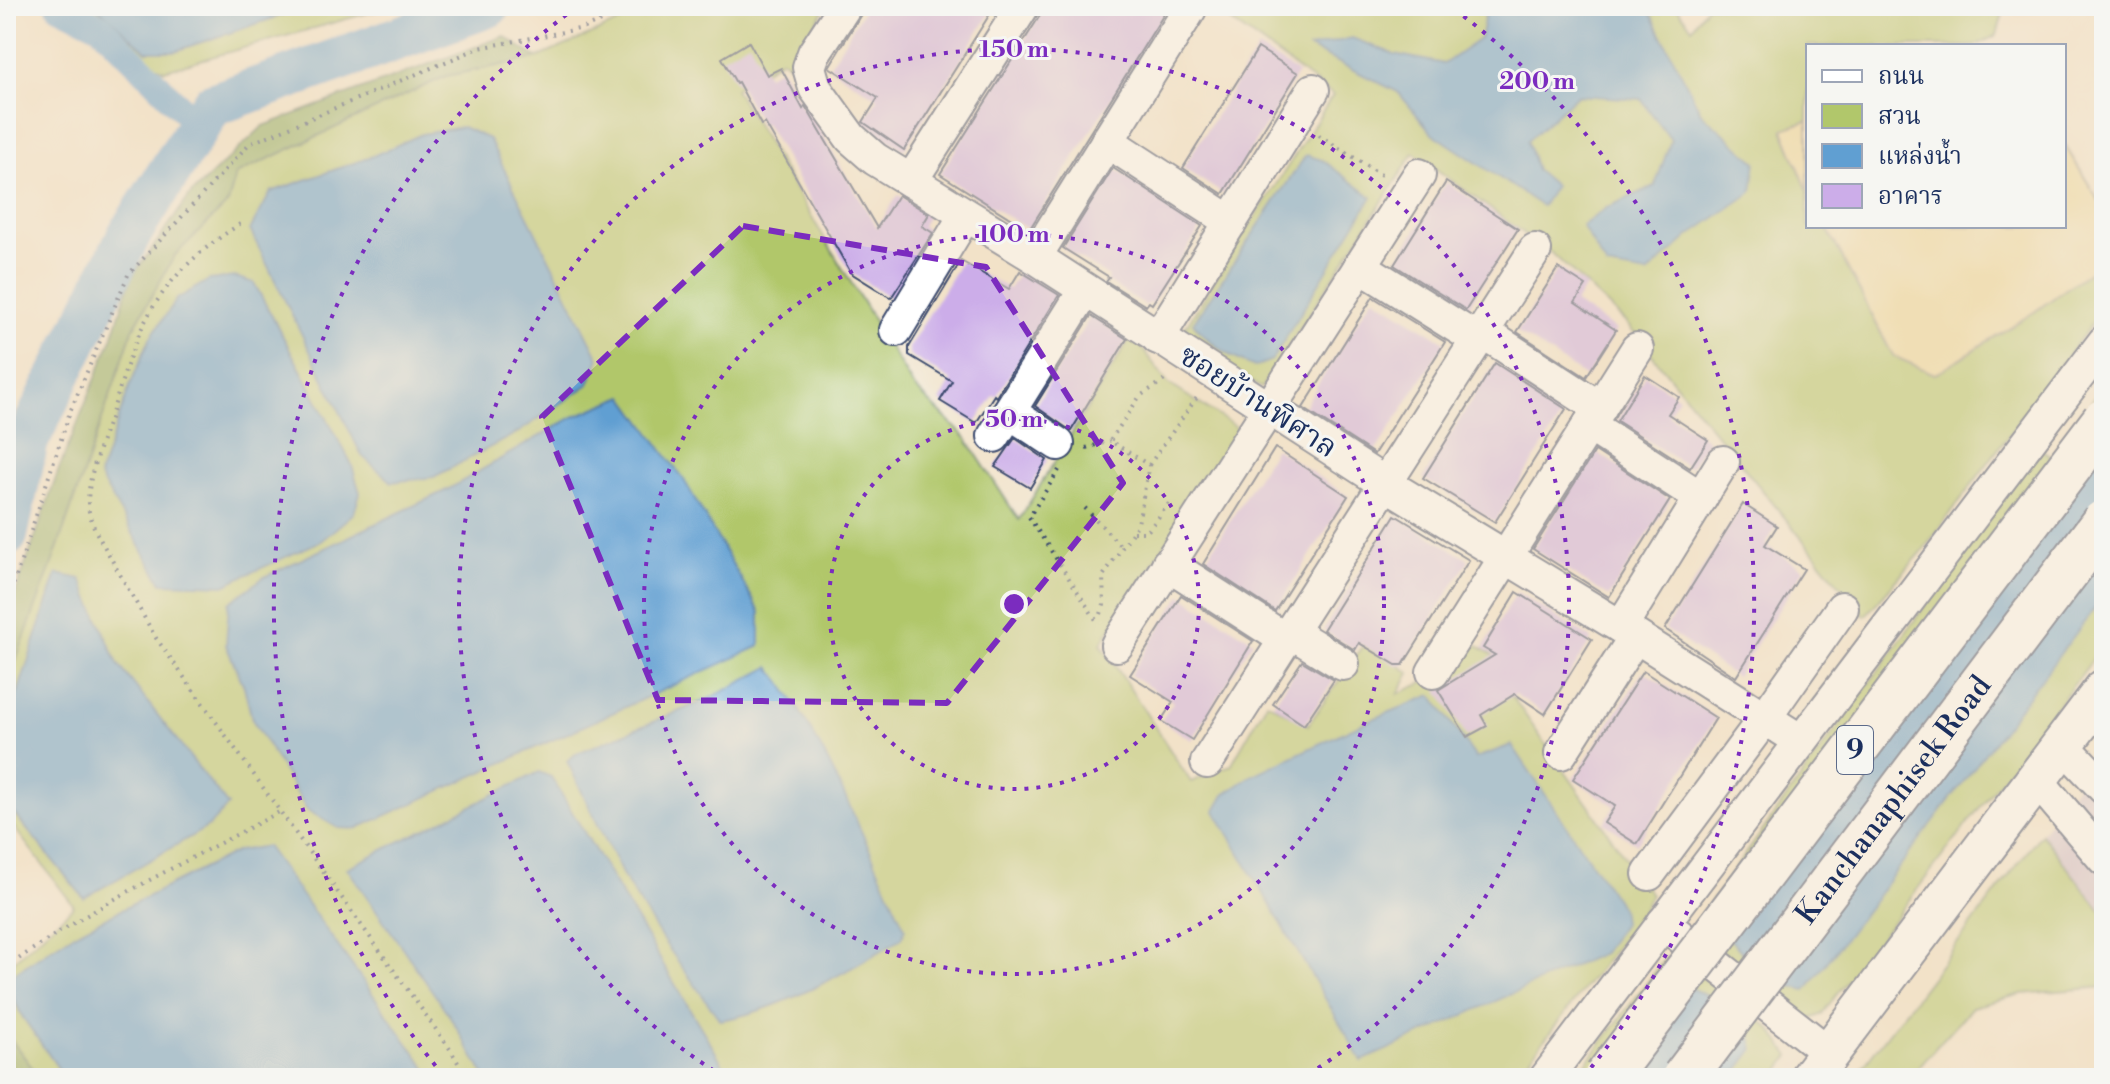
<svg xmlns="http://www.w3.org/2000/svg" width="2110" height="1084" viewBox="0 0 2110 1084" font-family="'Libre Bodoni','Noto Serif Thai',serif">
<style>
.industrial{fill:#cfbdd0}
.green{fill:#b1c76b;stroke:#667b64;stroke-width:2;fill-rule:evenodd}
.forest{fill:#8cac5f;stroke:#546e5e;stroke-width:2}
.sand{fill:#eeda9e;stroke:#84847e;stroke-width:2}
.water{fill:#609fd2;stroke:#3e6798;stroke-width:2}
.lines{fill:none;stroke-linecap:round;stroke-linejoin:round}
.canal{stroke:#609fd2;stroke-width:26}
.river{stroke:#609fd2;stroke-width:44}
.building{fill:#ccade9}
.minor-casing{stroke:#3b4a6e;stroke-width:36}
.major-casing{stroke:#3b4a6e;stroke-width:44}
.path{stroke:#3b4a6e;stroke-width:4;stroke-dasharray:2 6;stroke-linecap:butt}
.minor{stroke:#fff;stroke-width:32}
.major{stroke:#fff;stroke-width:40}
.highway-bridge-casing{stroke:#3b4a6e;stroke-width:48;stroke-linecap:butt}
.highway-bridge{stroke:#fff;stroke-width:44}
.marked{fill:none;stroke:#7b2cbf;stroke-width:6;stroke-dasharray:16 10;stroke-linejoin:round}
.ring{fill:none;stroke:#7b2cbf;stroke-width:4;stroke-dasharray:4 8}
.labels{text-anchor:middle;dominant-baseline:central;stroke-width:6;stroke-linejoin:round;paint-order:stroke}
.shield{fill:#f6f6f2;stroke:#5d6b8a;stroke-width:2}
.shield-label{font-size:28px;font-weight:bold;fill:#1b2f5e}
.street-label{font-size:30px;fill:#1b2f5e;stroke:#f6f6f2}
.centre{fill:#7b2cbf;stroke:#f6f6f2;stroke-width:4}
.ring-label{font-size:24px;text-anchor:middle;font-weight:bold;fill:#7b2cbf;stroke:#f6f6f2;stroke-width:6;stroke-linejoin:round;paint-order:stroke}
</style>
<rect width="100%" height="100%" fill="#f6f6f2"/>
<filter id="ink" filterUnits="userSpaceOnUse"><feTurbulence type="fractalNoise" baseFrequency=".0125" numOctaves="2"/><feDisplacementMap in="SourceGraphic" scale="16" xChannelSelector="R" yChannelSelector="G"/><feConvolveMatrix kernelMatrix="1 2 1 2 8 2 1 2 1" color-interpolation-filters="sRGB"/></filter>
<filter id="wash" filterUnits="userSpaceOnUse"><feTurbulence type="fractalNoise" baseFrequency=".006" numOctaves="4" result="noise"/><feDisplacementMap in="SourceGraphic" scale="32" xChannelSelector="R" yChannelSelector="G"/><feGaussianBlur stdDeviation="1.8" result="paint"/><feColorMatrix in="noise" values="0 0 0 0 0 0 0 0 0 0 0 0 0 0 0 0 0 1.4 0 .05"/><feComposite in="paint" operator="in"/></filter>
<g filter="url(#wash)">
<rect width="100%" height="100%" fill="#f2e2c8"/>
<polygon class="industrial" points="2104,749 2104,914 2041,834"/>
<g class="green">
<polygon points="74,6 96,6 146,50 175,51 310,6 393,6 165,70 145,61 99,17"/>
<path d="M656,6H685L687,9L691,6H827L789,65L782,59L735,89L913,386L965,437L1019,520L1132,335L1169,384L1239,429L1101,644L1191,782L1231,765L1267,702L1308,725L1365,643L1410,673L1398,694L1453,670L1469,641L1521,672L1509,692L1651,894L1640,916L1515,1078H731L551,777L451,1018L486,1078H433L413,1049L238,851L73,934L13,974L22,1016L65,1078H40L6,1033V968L74,906L6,817V804L84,898L209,826L228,806L118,664L81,579L57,574L6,729V687L54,558L133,329L175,255L228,203L236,174L446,76L537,58ZM462,127L489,139L589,384L518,432L434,477L362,456L331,390L271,192L369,158L422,134ZM254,283L351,463L360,493ZM573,417L252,719L244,686L226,645L264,577L447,490ZM770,667C830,747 864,846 902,937C851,970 781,1011 720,1020L567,761L577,753L709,699ZM1511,745L1362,1060L1476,758Z"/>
<polygon points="1210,6 1253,6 1253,10 1260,6 1487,6 1480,39 1444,64 1394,54 1352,38 1310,48 1398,92 1432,133 1555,186 1536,170 1527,141 1577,95 1641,98 1671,140 1655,186 1606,208 1647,274 1689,236 1756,162 1701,113 1647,6 1676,6 1692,28 1707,6 2005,6 1997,35 1975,46 1808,46 1808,121 1783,130 1808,191 1808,226 1826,226 1893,356 2034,312 2104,261 2104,307 1921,553 1865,616 1626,323 1555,256 1414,153 1261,388 1199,349 1184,329 1333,95"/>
<polygon points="2104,384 2104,645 1821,1015 1808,1020 1693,927 2002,499 2041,449 2051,457"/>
<polygon points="2041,834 2104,914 2104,987 2022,994 1972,1007 1913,1073 1913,1078 1854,1078"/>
<polygon points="1666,957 1714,985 1769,1027 1790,1056 1774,1078 1575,1078"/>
</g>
<g class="forest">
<polygon points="504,36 537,58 446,76 236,174 228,203 175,255 133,329 54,558 6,687 6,620 59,469 112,338 131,278 191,194 263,126"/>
<polygon points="6,1033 40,1078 6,1078"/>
</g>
<g class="sand">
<polygon points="1808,121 1808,191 1783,129"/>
<polygon points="2064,144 2104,209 2104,261 2034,312 1935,374 1893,356 1826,226 2064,226"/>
</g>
<g class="water">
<polygon points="96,6 310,6 175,51 146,51"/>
<polygon points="1487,6 1647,6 1701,113 1756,162 1752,192 1689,236 1647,274 1607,267 1582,226 1606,208 1655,186 1671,140 1641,99 1577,95 1527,141 1536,170 1555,186 1542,206 1432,133 1398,92 1309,48 1352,38 1394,54 1444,64 1480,39"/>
<polygon points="462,127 489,139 599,358 589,384 519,432 434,477 392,482 362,456 250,230 271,192 368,158 422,134"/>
<path d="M1306,155L1322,160L1372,197L1272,360L1255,367C1230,358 1210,344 1193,323Z"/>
<polygon points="235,277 254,283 351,463 360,493 354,513 321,541 224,585 162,583 99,476 130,385 150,338 177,299 209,280"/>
<polygon points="2104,394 2104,596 1806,990 1778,983 1748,958 1710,919"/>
<polygon points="624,396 684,480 760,612 760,646 356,829 338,828 307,810 252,719 244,686 226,645 229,603 264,577 447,490 573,417"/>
<polygon points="57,574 81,579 118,664 228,806 209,826 84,898 6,804 6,729"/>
<path d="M770,667C828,744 864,841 905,928L902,938C850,970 780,1011 720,1020L662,939L624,878L567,761L577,753L709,699Z"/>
<polygon points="1432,695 1476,758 1512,745 1621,907 1623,923 1603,953 1362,1061 1215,811 1224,795 1251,776 1363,723"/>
<polygon points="539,772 551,777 731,1078 486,1078 451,1018 347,868"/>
<polygon points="266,846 433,1078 65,1078 22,1016 10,991 13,974 73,934 238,851"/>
<polygon points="1665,977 1711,997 1748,1026 1754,1049 1732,1078 1589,1078"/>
</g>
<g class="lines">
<polyline class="canal" points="59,6 100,26 199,126"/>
<polyline class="river" points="6,535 27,441 129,235 212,105 488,6"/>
</g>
<g id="blocks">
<g class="building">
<polygon points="866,6 995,6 904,150 863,122 878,98 829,67"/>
<polygon points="1046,6 1169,6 1029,230 940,174"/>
<polygon points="749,42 767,75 781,68 803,109 805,106 810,114 877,228 898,195 929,214 922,226 933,233 891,298 851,273 765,123 761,125 738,82 736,83 722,58"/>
<polygon points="1258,48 1298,73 1223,194 1183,168"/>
<polygon points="1113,168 1202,226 1152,304 1149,302 1146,306 1106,281 1109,277 1063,248"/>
<polygon points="1446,182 1518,229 1466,310 1394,265"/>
<polygon points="961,261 1009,289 1020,271 1059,295 996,397 994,395 976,423 940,401 952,381 909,355 909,347"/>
<polygon points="1558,268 1586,286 1575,303 1616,330 1586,377 1517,332"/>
<polygon points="1373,297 1445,342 1374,454 1303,408"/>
<polygon points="1091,316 1127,339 1071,431 1035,406"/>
<polygon points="1495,363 1566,409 1495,522 1423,478"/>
<polygon points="1645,375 1679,397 1668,414 1708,440 1690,468 1617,421"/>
<polygon points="1015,438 1047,460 1030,488 995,467"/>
<polygon points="1275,448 1348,496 1275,611 1203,564"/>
<polygon points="1595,451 1670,500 1609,597 1533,549"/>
<polygon points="1743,504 1777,526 1765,545 1804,569 1736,677 1665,629"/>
<polygon points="1395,515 1469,560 1403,665 1396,665 1359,643 1355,650 1323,630"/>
<polygon points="1517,592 1592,639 1545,714 1515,694 1481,715 1487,726 1467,737 1438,690 1495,655 1483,648"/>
<polygon points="1181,595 1253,641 1192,740 1161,721 1173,702 1130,675"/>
<polygon points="1302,661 1334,680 1304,725 1273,704"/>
<polygon points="1643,671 1716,718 1637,844 1604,823 1615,806 1573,779"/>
</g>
</g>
</g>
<g filter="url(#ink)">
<use href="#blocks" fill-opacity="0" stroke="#3b4a6e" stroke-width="2"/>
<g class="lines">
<g class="minor-casing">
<g id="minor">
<polyline points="845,6 814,53 809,67 815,88 851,138 875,159 1035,257 1386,484 1621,627 1801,741"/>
<polyline points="1107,141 1231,222"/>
<polyline points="911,181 1023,6"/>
<polyline points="1035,257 1190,9"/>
<polyline points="1360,266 1478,340"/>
<polyline points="896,330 965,216"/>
<polyline points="1483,332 1600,408"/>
<polyline points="1158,338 1313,90"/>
<polyline points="1009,412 1058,444"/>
<polyline points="1589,425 1701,498"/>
<polyline points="994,436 1085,290"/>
<polyline points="1168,564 1286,640"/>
<polyline points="1621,627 1723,462"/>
<polyline points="1291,632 1343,664"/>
<polyline points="1117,645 1419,175"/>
<polyline points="1433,672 1637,349"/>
<polyline points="2062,744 2104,788"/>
<polyline points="1561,753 1635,637"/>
<polyline points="1207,762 1535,250"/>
<polyline points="2036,779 2104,859"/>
<polyline points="1649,874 1764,719 1842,608"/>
<polyline points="1663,923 1829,1053"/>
<polyline points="1546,1078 2104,342"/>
</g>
</g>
<g class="major-casing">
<polyline id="major" points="1810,1078 2104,690"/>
</g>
<g class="path">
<polyline points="1319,135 1386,178"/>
<path d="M240,224C210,243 183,265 162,294C136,329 125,372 112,413C102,441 89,472 88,502C88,513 92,522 96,532L156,638L450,1049L467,1078"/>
<polyline points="1086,448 1110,441"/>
<polyline points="1149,465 1198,396"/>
<polyline points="1059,470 1029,517 1098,623"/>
<polyline points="1085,508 1122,547"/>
<polyline points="1133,532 1147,532 1170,502"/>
<polyline points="6,607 70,412 128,275 249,144 479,48 584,28 636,6"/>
<polyline points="1101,614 1104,605 1103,576 1138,524 1149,465 1110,441 1140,396 1168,378"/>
<path d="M6,968C91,906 188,861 281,811"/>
</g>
<use href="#minor" class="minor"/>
<use href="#major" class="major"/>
<g class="highway-bridge-casing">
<g id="highway-bridge">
<polyline points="1606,1078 2104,421"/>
<path id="s1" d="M1684,1078L2104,522"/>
</g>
</g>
<use href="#highway-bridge" class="highway-bridge"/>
</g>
</g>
<path d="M0 0H2110V1084H0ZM743,226L986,267L1123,483L947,703L658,700L542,417Z" fill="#f2e2c8" fill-opacity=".55" fill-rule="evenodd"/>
<path class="marked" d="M743,226L986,267L1123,483L947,703L658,700L542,417Z"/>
<g class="ring">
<circle cx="1014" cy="604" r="185"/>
<circle cx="1014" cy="604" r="370"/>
<path d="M724 1077A555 555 0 1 1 1304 1077"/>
<path d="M443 1075A740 740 0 0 1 574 9M1454 9A740 740 0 0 1 1585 1075"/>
</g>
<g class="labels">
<rect class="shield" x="1837" y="726" width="36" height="48" rx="6"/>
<g class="shield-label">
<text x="1855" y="750">9</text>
</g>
<g class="street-label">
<text transform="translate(1258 402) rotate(33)">ซอยบ้านพิศาล</text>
<text stroke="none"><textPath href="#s1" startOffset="348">Kanchanaphisek Road</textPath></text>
</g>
</g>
<circle cx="1014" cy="604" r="12" class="centre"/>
<g class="ring-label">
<text x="1014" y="57">150 m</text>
<text x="1537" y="89">200 m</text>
<text x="1014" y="242">100 m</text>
<text x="1014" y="427">50 m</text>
</g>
<rect width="2110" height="1084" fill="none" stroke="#f6f6f2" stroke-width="32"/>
<rect x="1806" y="44" width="260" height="184" fill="#f6f6f2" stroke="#9ea6b7" stroke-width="2"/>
<rect x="1822" y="70" width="40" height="12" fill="#ffffff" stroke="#9ea6b7" stroke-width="2"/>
<text x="1878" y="84" font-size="24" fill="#1b2f5e">ถนน</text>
<rect x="1822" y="104" width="40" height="24" fill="#b1c76b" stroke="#9ea6b7" stroke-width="2"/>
<text x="1878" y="124" font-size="24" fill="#1b2f5e">สวน</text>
<rect x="1822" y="144" width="40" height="24" fill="#609fd2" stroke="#9ea6b7" stroke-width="2"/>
<text x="1878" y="164" font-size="24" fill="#1b2f5e">แหล่งน้ำ</text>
<rect x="1822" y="184" width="40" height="24" fill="#ccade9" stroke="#9ea6b7" stroke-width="2"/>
<text x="1878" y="204" font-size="24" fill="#1b2f5e">อาคาร</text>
</svg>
